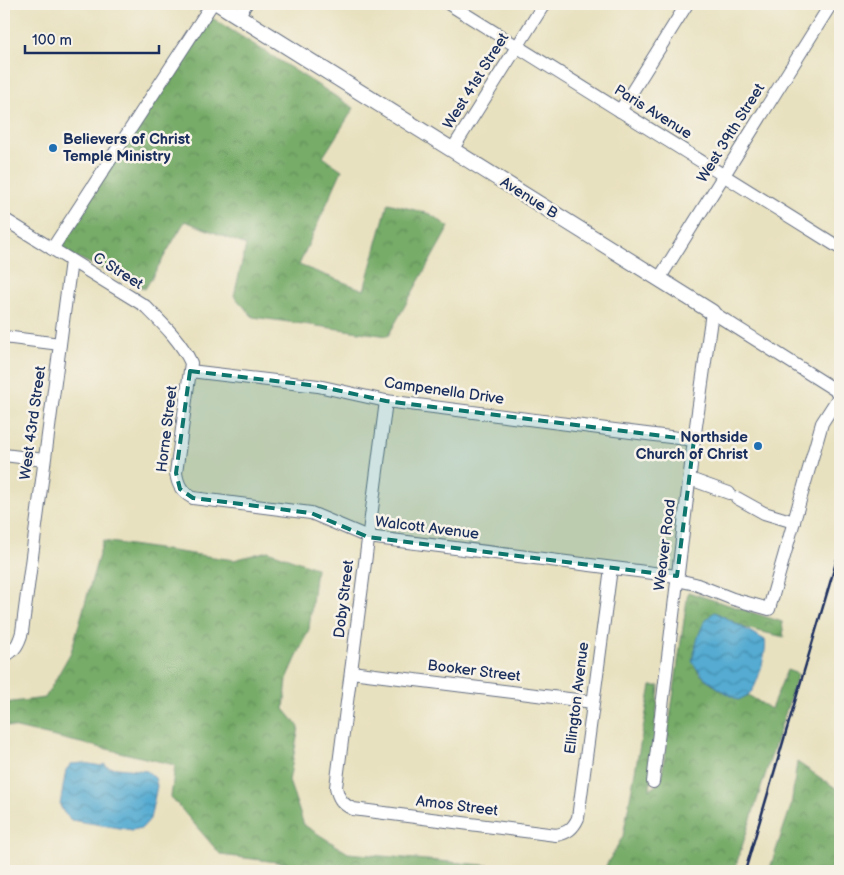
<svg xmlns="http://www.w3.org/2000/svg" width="844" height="875" viewBox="0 0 844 875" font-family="'Balsamiq Sans',sans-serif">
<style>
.forest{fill:url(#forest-crowns);stroke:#486d63}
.water{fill:url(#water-waves);stroke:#386d98}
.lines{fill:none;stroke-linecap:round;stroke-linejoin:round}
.minor-casing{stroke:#636d80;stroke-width:14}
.major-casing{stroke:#636d80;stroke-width:17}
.minor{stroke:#fff;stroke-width:12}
.major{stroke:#fff;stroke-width:15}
.rail{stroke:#1b2f5e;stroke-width:2.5}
.marked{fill:#0f766e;fill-opacity:0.2;stroke:#0f766e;stroke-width:4;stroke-dasharray:10 6;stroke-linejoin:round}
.poi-dot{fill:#1f6fb2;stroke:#f7f3e8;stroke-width:2}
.labels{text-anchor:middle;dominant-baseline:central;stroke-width:5;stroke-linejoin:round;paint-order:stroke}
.street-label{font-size:15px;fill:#1b2f5e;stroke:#f7f3e8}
.poi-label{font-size:15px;font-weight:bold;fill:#1b2f5e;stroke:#f7f3e8;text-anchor:start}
</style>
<defs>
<pattern id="forest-crowns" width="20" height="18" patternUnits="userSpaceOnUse" patternTransform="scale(1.25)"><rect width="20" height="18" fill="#76ab68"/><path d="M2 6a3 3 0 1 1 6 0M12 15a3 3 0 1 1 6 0" fill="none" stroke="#608c59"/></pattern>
<pattern id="water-waves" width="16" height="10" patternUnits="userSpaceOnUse" patternTransform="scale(1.25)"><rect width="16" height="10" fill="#54abd1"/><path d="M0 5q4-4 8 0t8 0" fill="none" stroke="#458cad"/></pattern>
</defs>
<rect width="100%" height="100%" fill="#f7f3e8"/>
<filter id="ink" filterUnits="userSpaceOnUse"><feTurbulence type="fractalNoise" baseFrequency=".02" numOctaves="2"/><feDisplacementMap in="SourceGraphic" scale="10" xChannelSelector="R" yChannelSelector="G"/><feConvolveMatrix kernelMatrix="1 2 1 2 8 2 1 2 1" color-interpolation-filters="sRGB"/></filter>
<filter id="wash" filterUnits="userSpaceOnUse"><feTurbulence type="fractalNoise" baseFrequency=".0096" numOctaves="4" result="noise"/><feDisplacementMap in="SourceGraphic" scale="20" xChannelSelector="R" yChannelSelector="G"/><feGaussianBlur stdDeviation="1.12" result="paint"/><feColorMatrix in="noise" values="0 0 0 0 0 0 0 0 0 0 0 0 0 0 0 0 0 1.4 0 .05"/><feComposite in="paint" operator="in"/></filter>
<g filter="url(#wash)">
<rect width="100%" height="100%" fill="#e8e1bf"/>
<g class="forest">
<polygon points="209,16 354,108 323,157 342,170 299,265 364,290 388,203 430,214 449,227 388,336 253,317 234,296 246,245 185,221 145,289 57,248"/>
<polygon points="103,541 234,560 268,551 316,568 309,629 287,679 284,709 299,727 289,781 304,825 348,853 551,871 297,871 293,864 221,855 171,797 175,765 4,725 4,703 45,698 71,652"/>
<polygon points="688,592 782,622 784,637 745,628 715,612 698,672 710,683 738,700 748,695 771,709 787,670 798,674 734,871 603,871 623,836 651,686 659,686 650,790 661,781"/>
<polygon points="797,762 840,791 840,851 829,871 769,871 791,806"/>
</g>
<g class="water">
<path d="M715,612L765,640C768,648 758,683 752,691C749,695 743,698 738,700C719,688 703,681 692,661C697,644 699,621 715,612Z"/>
<polygon points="84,763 101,766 104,764 108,767 147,771 155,778 157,786 150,819 142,828 132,830 71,820 64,813 60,805 66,770 71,764"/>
</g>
</g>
<g filter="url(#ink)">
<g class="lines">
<g class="minor-casing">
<g id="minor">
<polyline points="449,4 840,248"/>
<polyline points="238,16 246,4"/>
<polyline points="620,111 687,4"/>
<polyline points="452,150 544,4"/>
<path d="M4,219L145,306C162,323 181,341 191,363L176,473C178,486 182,492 193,498L311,513L368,537L677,576"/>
<polyline points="52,249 212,4"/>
<polyline points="659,279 831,4"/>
<polyline points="4,337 60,344"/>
<polyline points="190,371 318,386 386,401 694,440"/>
<path d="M386,401L336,787C338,798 342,804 353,809L556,835C567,833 573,829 578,818L611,568"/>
<polyline points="4,455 44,460"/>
<polyline points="690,479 729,493"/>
<polyline points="737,498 764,513 794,522"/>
<polyline points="677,580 695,584 733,599 769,609 822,423 840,395"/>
<path d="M4,656C15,651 19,643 22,632L71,261"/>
<polyline points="351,672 593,702"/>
<polyline points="653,782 694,440 712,312 840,393"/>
</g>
</g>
<g class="major-casing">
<polyline id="major" points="219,4 712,312"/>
</g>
<use href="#minor" class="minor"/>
<use href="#major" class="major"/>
<polyline class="rail" points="745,871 840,549"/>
</g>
</g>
<path class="marked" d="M190,371L318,386L386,401L694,440L677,576L368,537L311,513L193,498L180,489L176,473Z"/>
<g class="poi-dot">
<circle cx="53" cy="148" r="5"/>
<circle cx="758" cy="446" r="5"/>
</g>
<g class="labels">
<g class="street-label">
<text transform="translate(476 81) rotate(-58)">West 41st Street</text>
<text transform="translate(653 112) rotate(32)">Paris Avenue</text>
<text transform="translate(731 133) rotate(-58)">West 39th Street</text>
<text transform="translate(529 198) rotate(32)">Avenue B</text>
<text transform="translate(118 271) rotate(32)">C Street</text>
<text transform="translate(444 391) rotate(8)">Campenella Drive</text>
<text transform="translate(33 423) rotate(-82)">West 43rd Street</text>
<text transform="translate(167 429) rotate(-83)">Horne Street</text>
<text transform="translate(427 528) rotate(7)">Walcott Avenue</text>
<text transform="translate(665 545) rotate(-83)">Weaver Road</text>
<text transform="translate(344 599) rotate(-83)">Doby Street</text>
<text transform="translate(474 671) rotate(7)">Booker Street</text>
<text transform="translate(577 698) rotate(-83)">Ellington Avenue</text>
<text transform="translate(457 806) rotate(7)">Amos Street</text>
</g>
<g class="poi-label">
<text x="63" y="139">Believers of Christ<tspan x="63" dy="17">Temple Ministry</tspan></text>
<text x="748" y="437" text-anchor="end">Northside<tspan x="748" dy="17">Church of Christ</tspan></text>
</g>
</g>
<rect width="844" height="875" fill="none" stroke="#f7f3e8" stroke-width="20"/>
<path d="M25 45v8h134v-8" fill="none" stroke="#1b2f5e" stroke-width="2.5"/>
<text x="32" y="45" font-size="15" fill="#1b2f5e" stroke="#f7f3e8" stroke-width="4" paint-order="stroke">100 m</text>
</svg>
